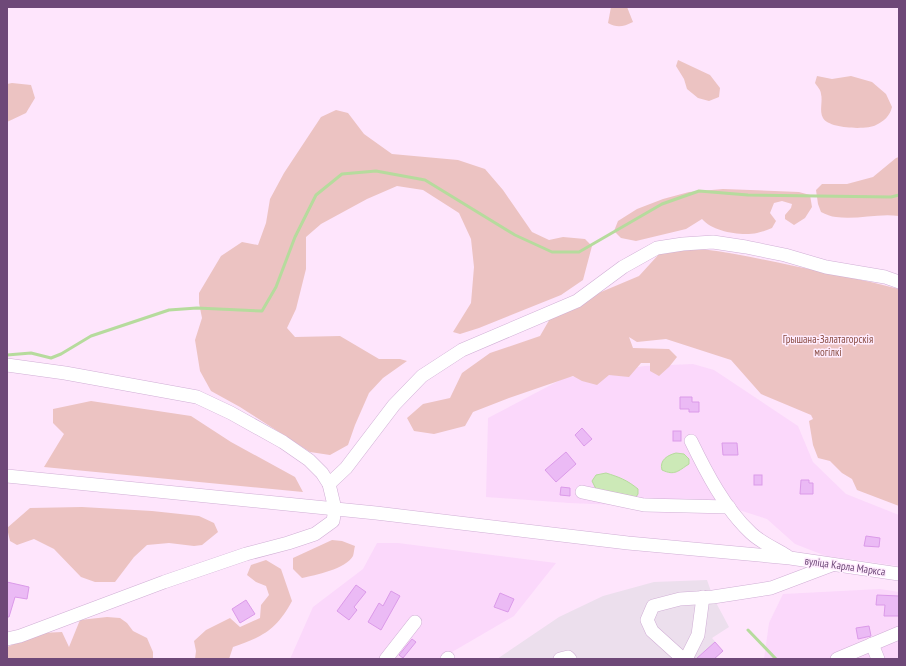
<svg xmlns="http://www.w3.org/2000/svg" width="906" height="666" viewBox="0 0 906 666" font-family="'PT Sans Narrow',sans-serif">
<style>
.residential{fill:#fbd8fb}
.industrial{fill:#ecdfed}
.green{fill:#ecc3c2}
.water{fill:#cce9b7;stroke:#b6db9d}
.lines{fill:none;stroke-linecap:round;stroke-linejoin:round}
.stream{stroke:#b6db9d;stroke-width:3}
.building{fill:#ebbaf5;stroke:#db9ae9}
.minor-casing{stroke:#d0afd5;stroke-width:14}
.minor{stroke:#fff;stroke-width:13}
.labels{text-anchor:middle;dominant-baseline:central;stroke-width:3;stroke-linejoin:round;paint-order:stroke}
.park-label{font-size:11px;fill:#8b4e44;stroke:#ffecfe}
.street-label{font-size:11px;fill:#6e4878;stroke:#ffecfe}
</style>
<rect width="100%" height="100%" fill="#fee5fc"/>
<g class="residential">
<polygon points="693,364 714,370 798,426 813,462 846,494 899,515 899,566 826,556 795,544 767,519 739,510 569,503 486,497 488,418 564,378 645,366"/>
<polygon points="377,543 398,543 556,563 514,616 440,659 290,659 313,607 363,569"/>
<polygon points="880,589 899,592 899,659 764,659 769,623 783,594"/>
</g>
<polygon class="industrial" points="707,580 713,597 729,627 712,638 723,651 715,659 497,659 559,617 603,596 654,582"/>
<g class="green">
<path d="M611,7H627L633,22C623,27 617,28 608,23Z"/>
<polygon points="678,60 710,75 720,88 719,97 709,101 698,98 687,89 684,79 676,66"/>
<path d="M817,76L832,79L851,76L872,82L886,94L892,107C890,116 884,121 876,125C867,130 829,129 823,118C819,111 823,101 821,94C821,90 817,86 815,83Z"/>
<polygon points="12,83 31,85 35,98 26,113 7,122 7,84"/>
<polygon points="336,110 348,113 364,134 392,154 458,160 485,169 503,190 532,232 549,240 563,237 585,239 592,246 583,280 561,295 479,328 460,334 453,332 471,303 474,267 471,239 459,213 423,190 397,186 367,199 321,224 306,237 306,269 296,309 287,328 295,337 340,336 379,359 400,359 407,361 383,378 369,393 355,425 348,445 330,455 310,452 240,407 211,391 200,371 195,340 202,318 199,303 199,293 221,256 242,242 258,245 266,223 270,199 284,173 321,117"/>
<path d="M899,157V216C878,213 857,220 836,217C831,217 826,214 821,212L818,204L816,190L822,184H847L873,177L896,158Z"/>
<path d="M723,189L799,192L810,195L812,207L805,218L794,225L785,219V215L791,208L792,204L782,201L774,203L770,213L776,221L772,228C767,230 762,232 757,233C741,236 713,232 702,219L686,229L636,241L621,238L614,231L618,221L637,209L663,199L689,192Z"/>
<path d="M691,248C726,251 760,259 794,266C829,273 864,280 899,289V506L857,490L852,479L842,473L830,461L818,458L813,445L809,421L813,419L811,415L761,394L731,360L666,339L637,342L629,337L633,348L669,349L677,357L669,367L659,376L650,371V363H641L629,377L609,375L597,385L582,381L573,376L509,398L473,412L465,426L434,434L414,431L407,418L423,404L450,398L462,373L490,353L540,336L551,317L582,300L639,276L660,253Z"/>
<polygon points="91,401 191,416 231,442 295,477 303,492 44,467 64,434 53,423 53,409"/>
<polygon points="82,507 152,511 199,516 214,523 218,532 202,545 194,546 169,543 147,545 134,557 115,582 95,582 81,577 54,549 34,539 17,545 10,541 7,528 30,508"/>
<path d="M332,540L342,541L355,546C354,549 354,553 353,556C346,569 315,575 302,578L293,569V558Z"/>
<path d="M266,560L281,569L292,601C277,629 263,637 233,647L229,659H195L196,651L194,641L206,630L230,618L240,627L260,618L261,605L269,595L266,586L256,582L247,575L251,565Z"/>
<polygon points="107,617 120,618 127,623 133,631 147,638 153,652 153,659 7,658 7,647 41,633 62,632 69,647 80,620"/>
</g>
<g class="water">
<path d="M676,453L684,454L689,459V464C678,471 675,476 662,470C659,460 668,455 676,453Z"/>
<path d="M606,473C619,477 627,480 638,489V494L636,497L596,489L592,481L596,475Z"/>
</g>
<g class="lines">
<g class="stream">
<polyline points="7,355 31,353 51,358 61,354 91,336 169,310 197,308 262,311 276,287 295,237 316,195 342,174 376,171 425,180 515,235 552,252 579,252 662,204 699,191 748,195 891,197 899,195"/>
<polyline points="748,630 776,659"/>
</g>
</g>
<g class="building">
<polygon points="680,397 692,397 692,402 699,402 699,412 689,412 689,409 680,409"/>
<polygon points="582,428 592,439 584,446 575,435"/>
<rect x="673" y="431" width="8" height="10"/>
<polygon points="722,443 737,443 738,455 723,455"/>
<polygon points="566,452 576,464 556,482 545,470"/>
<rect x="754" y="475" width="8" height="10"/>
<polygon points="801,480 809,480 809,483 813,483 813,494 800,494"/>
<polygon points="561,487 570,488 570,496 560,495"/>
<polygon points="866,536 880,538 879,547 864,546"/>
<polygon points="7,582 29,587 27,599 15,597 9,617 7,617"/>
<polygon points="356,585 366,592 354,607 357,610 349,620 337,611"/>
<polygon points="391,591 400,596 381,630 368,622 379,603 383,606"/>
<polygon points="500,593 514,599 508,612 494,607"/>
<polygon points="877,595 899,596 899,616 884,616 885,605 876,605"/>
<polygon points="246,600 255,614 240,623 232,609"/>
<polygon points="869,626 871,636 858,639 856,628"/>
<polygon points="412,639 416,642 403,658 399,655"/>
<polygon points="715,642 723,651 714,659 696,659"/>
</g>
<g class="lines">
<g class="minor-casing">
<g id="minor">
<polyline points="7,365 65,373 197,397 231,413 283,442 309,460 322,473 329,484 335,509 333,521 315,534 288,543 246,554 164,582 20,636 7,639"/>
<path d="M691,441C706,472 725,509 751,533C760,542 776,549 787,556"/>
<polyline points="7,476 376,513 628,543 790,558 899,574"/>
<polyline points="329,484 346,468 394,405 422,376 462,350 577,301 623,267 657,248 683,244 713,242 746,247 785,255 826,267 885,277 899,282"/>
<polyline points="582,492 644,505 729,507"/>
<polyline points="872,644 878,659"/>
<polyline points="386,659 415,622"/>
<polyline points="447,659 448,658"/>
<polyline points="560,659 568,657 570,659"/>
<polyline points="683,659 652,631 647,620 653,606 680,599 713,597 771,588 832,565"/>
<polyline points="686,659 698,635 703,597"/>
<polyline points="837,659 899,633"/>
</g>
</g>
<use href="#minor" class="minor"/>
</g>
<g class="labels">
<g class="park-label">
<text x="828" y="339">Грышана-Залатагорскія<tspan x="828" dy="13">могілкі</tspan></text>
</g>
<g class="street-label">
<text transform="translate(845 566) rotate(8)">вуліца Карла Маркса</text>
</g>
</g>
<rect width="906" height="666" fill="none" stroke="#6e4878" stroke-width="16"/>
</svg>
